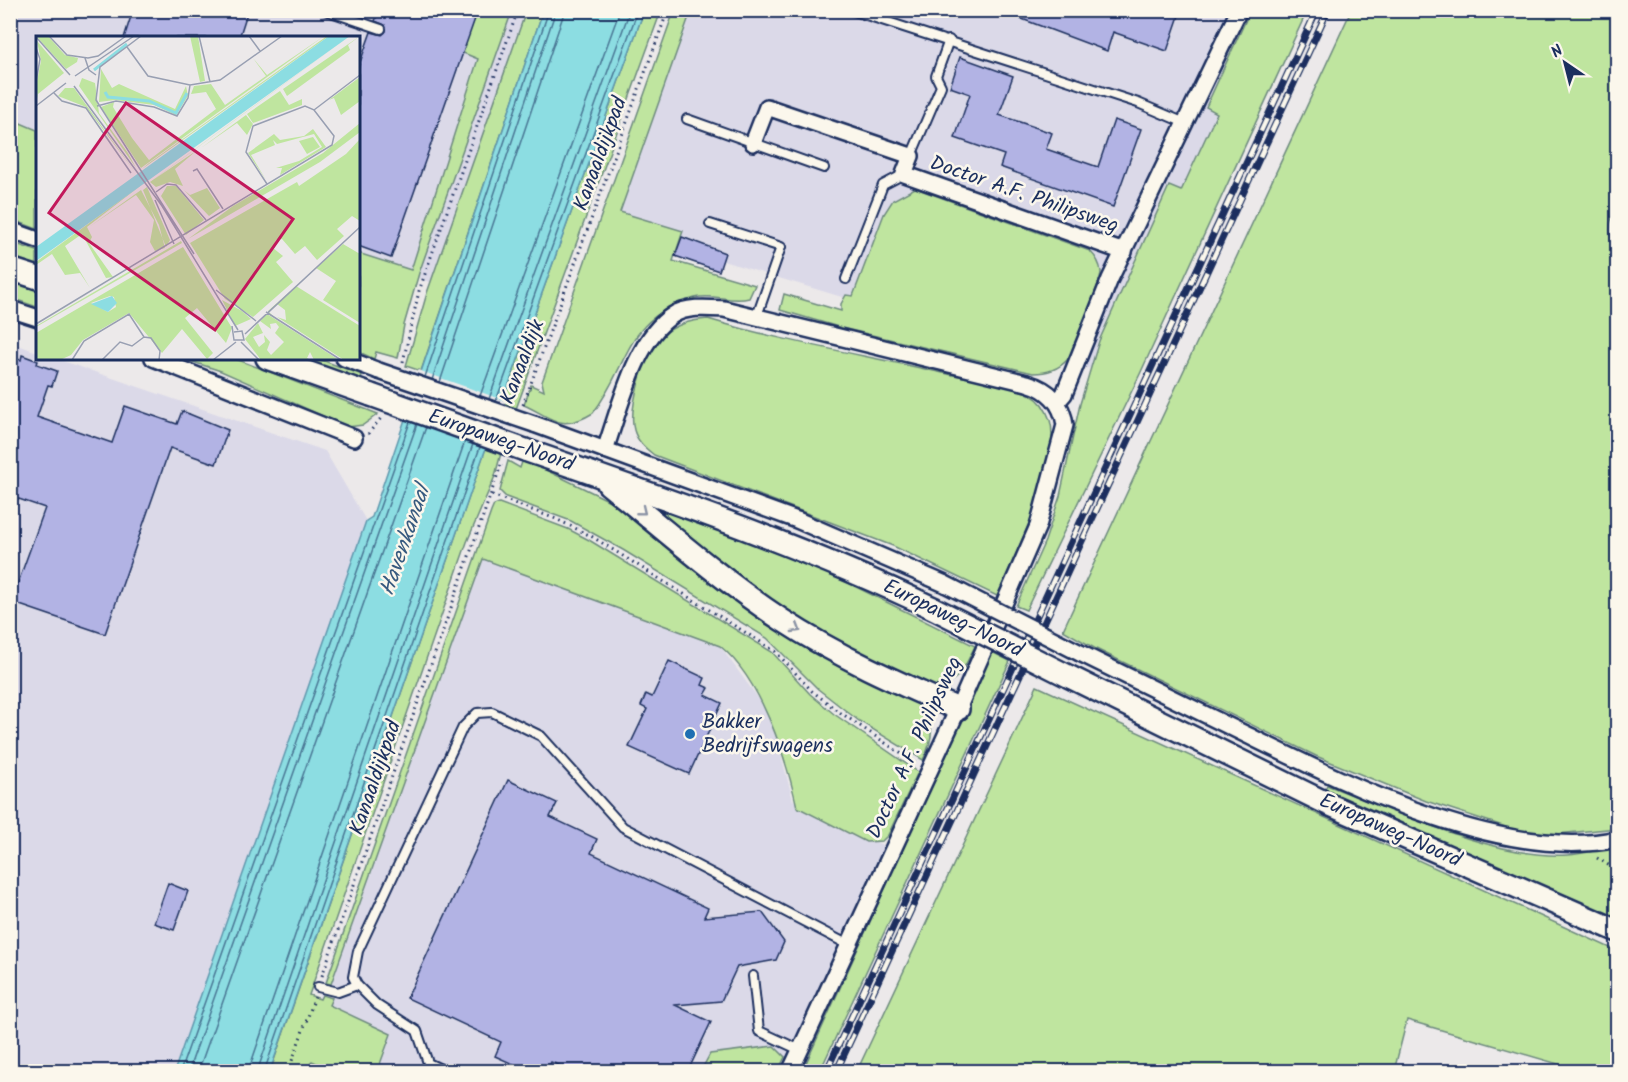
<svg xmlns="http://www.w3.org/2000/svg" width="1628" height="1082" viewBox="0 0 1628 1082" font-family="Kalam,sans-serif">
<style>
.built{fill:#dbd9e8}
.green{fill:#bfe59f;stroke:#6d8a7e;stroke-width:1.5}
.water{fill:#8cdde2;stroke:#5f97ad;stroke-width:1.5}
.pier{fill:#ece9ea}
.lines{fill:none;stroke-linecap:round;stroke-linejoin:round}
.shore{stroke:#487593;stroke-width:1.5}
.building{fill:#b2b3e4;stroke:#1b2f5e;stroke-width:1.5}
.service-casing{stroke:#1b2f5e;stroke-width:12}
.minor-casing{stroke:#1b2f5e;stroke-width:20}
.secondary-casing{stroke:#1b2f5e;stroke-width:26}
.path{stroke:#1b2f5e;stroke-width:3;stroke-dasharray:1.5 4.5;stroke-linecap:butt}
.service{stroke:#fbf7ec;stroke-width:8}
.minor{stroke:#fbf7ec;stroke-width:15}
.secondary{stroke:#fbf7ec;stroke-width:21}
.rail-casing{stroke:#1b2f5e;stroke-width:7}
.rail{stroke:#fbf7ec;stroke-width:4.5;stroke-dasharray:14;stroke-linecap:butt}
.minor-bridge-casing{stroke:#1b2f5e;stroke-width:20;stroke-linecap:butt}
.secondary-bridge-casing{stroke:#1b2f5e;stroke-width:26;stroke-linecap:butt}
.minor-bridge{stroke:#fbf7ec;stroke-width:15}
.secondary-bridge{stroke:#fbf7ec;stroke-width:21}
.oneway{stroke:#8b93a5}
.poi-dot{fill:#1f6fb2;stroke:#fbf7ec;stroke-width:2}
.labels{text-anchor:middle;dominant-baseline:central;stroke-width:5;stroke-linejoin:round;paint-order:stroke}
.street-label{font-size:21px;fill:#1b2f5e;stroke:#fbf7ec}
.poi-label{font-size:21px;fill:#1b2f5e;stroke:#fbf7ec;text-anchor:start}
.water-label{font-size:22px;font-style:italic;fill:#375a7f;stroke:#fbf7ec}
.inset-river{fill:none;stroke:#8cdde2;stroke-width:3}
.inset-road{fill:none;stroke:#989fb2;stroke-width:1.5}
.view{fill:#c2185b;fill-opacity:0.15;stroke:#c2185b;stroke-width:3}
.inset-edge{fill:none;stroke:#1b2f5e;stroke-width:3}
</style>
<rect width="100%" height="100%" fill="#ece9ea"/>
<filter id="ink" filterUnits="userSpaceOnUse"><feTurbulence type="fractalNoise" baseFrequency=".0167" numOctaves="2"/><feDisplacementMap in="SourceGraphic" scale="12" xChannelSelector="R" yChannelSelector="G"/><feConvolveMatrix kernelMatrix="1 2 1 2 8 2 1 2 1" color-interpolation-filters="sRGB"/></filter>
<g filter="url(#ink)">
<g class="built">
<polygon points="11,11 543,11 448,288 359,259 358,38 38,38 37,152 11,143"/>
<polygon points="681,11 1303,11 1132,377 1057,362 607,226"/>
<polygon points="10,342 37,352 38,358 57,359 325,451 366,521 174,1071 11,1071"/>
<polygon points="480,552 719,645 770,714 793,800 908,858 809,1071 292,1072"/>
</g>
<g class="green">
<polygon points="478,11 512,11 419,273 404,325 398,358 376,352 374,359 359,352 358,253 411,270 478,59 461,52"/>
<polygon points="526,11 543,11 421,371 406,366 427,293"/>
<polygon points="644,11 661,11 516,409 502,404"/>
<path d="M674,11H691L620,212L683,231L673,261L755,285L749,298C731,303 713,293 695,298C624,317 631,363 593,413C559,434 550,416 524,405L531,385L544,391L542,382Z"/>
<polygon points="1250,11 1307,11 1140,374 1026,610 1016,606 1045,541 1060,496 1080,404 1099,341 1169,186 1181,191 1217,113 1206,107"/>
<path d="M1351,11H1617L1618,203C1608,220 1606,237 1618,254L1617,828L1547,835L1509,828L1426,801L1316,756L1096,649L1063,630Z"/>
<polygon points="11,119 37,130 37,229 11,219"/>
<path d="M915,188L1090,251C1096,257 1100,263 1101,272C1101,280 1073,353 1067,360C1058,370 1047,373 1033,373L842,328L780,310L784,294L841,311V304L846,295L853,296L884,214L893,200Z"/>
<polygon points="10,242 37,251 37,266 11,258"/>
<polygon points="10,279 37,289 37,307 11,298"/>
<path d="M708,319C784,342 865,355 943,373C967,378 1010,384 1031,395C1041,400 1046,409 1050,420C1062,459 1014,559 997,596L893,546L654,455C645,448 637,441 634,430C628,409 645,352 660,337C674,325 690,320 708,319Z"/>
<polygon points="184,359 236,359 378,414 363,425 348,427 221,371"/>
<polygon points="298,359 319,359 362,375 360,381"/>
<polygon points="486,448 501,453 495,476 467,542 309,995 320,999 322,995 332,998 329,1005 391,1034 380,1064 395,1071 334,1071 312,1061 307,1071 270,1072"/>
<path d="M523,459L612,502L914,698C936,716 935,736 923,760L859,721L818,689L767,638L623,550L571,521L506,497L500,491L508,461L520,468Z"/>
<path d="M644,502L828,573L975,646C961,674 958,687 923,686L768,604Z"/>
<path d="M499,503L568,529L589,540L772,652L810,694L834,714L918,772L888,835L882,841L866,842L797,807C786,757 761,679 720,646L483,559L331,984L326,983L491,512L494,505Z"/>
<polygon points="992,652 1010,661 820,1071 802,1072"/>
<polygon points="1037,686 1617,951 1617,1071 1582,1071 1407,1020 1394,1071 857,1071"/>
<path d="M1327,785C1392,810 1499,860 1568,855C1584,854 1601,849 1617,847V917L1510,875L1324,791Z"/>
<polygon points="774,1046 785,1057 778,1071 701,1071 710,1054"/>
</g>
<polygon class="water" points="543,11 644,11 486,448 270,1071 174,1072 366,521 372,517"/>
<polygon class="pier" points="418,370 506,401 489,450 402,419"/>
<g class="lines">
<g class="shore">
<polyline points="425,377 549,10"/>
<polyline points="432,380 556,10"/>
<polyline points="440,382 565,10"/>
<polyline points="480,396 620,10"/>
<polyline points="489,399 630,10"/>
<polyline points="496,401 638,10"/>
<polyline points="180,1072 410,422"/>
<polyline points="188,1072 417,424"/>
<polyline points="198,1072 426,427"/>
<polyline points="248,1072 465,441"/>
<polyline points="257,1072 473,444"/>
<polyline points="264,1072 480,447"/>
</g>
</g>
<g class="building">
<polygon points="133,10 248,10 239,38 124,38"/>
<polygon points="379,10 478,10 391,258 358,246 358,68 371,32 382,35 386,31 385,25 375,21"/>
<polygon points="998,10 1181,10 1167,51 1113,32 1107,51"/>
<polygon points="960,57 1013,76 999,115 1052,133 1046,149 1098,167 1114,120 1141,129 1113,207 1000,167 1004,155 955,138 970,94 950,87"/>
<polygon points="682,237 725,253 719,271 675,256"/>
<polygon points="22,355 38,361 37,364 57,371 52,386 48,385 37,417 112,443 125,406 177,424 182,411 228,430 216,464 170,448 105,634 11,602 45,508 10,496 10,356 21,360"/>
<polygon points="669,661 705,678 702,685 709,688 705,695 722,703 689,774 629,747 647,709 641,706 646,694 652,697"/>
<polygon points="508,780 557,803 550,817 597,839 591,853 708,908 704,917 762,912 784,942 776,960 737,967 721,1001 675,1005 711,1022 688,1071 573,1071 551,1062 547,1071 529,1071 495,1056 501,1042 407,998"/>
<polygon points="168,883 188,891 174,930 154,923"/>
</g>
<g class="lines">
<g class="service-casing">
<g id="service">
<polyline points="325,10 381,29"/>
<polyline points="851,10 1138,103 1185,123"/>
<polyline points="687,119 824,168"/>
<polyline points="911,156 941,86 936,76 949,40"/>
<polyline points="710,224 781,247 757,316"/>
<polyline points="846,279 883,185 904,174"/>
<polyline points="753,976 759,1031 800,1050"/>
<polyline points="318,987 338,992 357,985"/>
<polyline points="447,1072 428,1063 417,1031 377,1005 357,985 353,977 358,951 463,727 477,713 492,712 541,736 623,827 847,944"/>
</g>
</g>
<g class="minor-casing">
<g id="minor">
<polyline points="753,143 767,107 911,156 904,174 1124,252"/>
<polyline points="10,230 38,240"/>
<polyline points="10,309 38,318"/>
<polyline points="153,358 354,438"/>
<polyline points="344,358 379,371"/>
<polyline points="1057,402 1064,394 1110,279 1239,10"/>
<polyline points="534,424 797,520 945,584"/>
<path d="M605,450C620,408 635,339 673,315C687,306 708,308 724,309L1027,383C1048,389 1062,402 1065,425L1038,526L958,709L790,1072"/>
<path d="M1080,653C1136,681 1192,708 1247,735C1349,785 1503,863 1618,839"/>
</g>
</g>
<g class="secondary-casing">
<g id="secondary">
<polyline points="10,269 38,278"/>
<polyline points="267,358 371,395"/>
<path d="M525,450C663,498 801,545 933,608"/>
<path d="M608,484C665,530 721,580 782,620C837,656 898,683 958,709"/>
<polyline points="1070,677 1328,804 1618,931"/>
</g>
</g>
<g class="path">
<polyline points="403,362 419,291 518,10"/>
<polyline points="523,405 668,10"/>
<polyline points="368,434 381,418"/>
<polyline points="492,495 556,519 591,536 775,651 812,691 838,711 915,763"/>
<polyline points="1597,858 1618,871"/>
<polyline points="322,976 502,462"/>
<polyline points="288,1072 315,997"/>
</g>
<use href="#service" class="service"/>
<use href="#minor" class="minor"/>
<use href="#secondary" class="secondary"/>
<g class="rail-casing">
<g id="rail">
<polyline points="826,1072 1317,10"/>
<polyline points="836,1072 1328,10"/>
</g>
</g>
<use href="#rail" class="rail"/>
<g class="minor-bridge-casing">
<g id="minor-bridge">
<polyline points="379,371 534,424"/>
<polyline points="945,584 1080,653"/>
</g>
</g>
<g class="secondary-bridge-casing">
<g id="secondary-bridge">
<polyline points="371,395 525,450"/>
<polyline points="933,608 1070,677"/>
</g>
</g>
<use href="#minor-bridge" class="minor-bridge"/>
<use href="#secondary-bridge" class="secondary-bridge"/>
</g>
<defs><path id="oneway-chevron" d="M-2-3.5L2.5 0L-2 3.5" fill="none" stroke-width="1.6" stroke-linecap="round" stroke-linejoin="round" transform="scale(1.5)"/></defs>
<g class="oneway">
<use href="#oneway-chevron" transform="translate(642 511) rotate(39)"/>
<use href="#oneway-chevron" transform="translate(797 629) rotate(31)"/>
</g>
</g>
<circle class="poi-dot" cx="690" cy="734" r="6"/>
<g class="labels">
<g class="street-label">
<text transform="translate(601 154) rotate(-70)">Kanaaldijkpad</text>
<text transform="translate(1024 195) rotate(19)">Doctor A.F. Philipsweg</text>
<text transform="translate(523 362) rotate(-69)">Kanaaldijk</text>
<text transform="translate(501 441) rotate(19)">Europaweg-Noord</text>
<text transform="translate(953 619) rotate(26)">Europaweg-Noord</text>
<text transform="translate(915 748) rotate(-65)">Doctor A.F. Philipsweg</text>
<text transform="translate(376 778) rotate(-71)">Kanaaldijkpad</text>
<text transform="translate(1390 831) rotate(24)">Europaweg-Noord</text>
</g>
<g class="poi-label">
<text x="702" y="722">Bakker<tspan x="702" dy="24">Bedrijfswagens</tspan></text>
</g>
<g class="water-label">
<text transform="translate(406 541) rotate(-71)">Havenkanaal</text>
</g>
</g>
<g transform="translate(36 36)">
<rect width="324" height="324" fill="#ece9ea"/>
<path d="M0,0H12L29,19L42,22L41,26L30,33ZM154,0H162L169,45L164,46ZM288,0L105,132L65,71L78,66L77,71L96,102L113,124L180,73L170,56L155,58L158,50L175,48L189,69L230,40L217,22L231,39ZM291,0H293L106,133L113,127ZM314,0L117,144L160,115L139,133L147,150L134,146L120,151L114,146ZM324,0L312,9L314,14L251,60L247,53ZM1,5L28,37L2,58V63L0,50L5,25ZM65,33L76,52L83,48L139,73L150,50L152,60L140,79L118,69L79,64L63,66ZM324,41V65L305,79L298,62L293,64ZM46,42L59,47L63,77L92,117L100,132L43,50ZM29,52H38L99,136L50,71L22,60ZM244,55L253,69L266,63V69L217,87L211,78ZM210,79L217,88L211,99L201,87L165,112ZM324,87V96L284,126L152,203L197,170L287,117ZM277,93L290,111L244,139L246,132H240L263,125L286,111L278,98L241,108L237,104L239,109L215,119L230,144L241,141L230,144L212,117L238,98L244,104L268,100ZM277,101L284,111L271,118L263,105ZM324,103V185L316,180L301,193L308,200L281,224L269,210L259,218L246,203L240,204L237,212L247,220L240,226L257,246L217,281L189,263L154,207L261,146L263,150L310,118ZM108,147L51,191L56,201L53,207L77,241L70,242L46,198L29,210L54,252L44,237L29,239L16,218L0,229V226ZM131,150H140L168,184L150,199L125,160ZM111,151L134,204L130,211L107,154ZM171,152L184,172L173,180L148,154L154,159ZM105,154L123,189L129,212L119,215L114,206L118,184L100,159L53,191ZM145,205L146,207L0,291V290ZM307,208L324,218V287L287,264L300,245L280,232ZM147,211L196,292L190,307L161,272L149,282L177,317L171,323L146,293L126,317L93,277L47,304L35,319L24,324H0V297ZM74,260L78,261L80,271L72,276L55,267ZM260,250L324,290V324H308L241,281L250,284L249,274L241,268L233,276L238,281L232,277V275ZM186,264L206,275L215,283L199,290ZM231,278L303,324H278L274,316L271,322L275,324H225L209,303L222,287L227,297L217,301L223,311L229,306L228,299L234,306L231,314L235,319L248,306L239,297L243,291L240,287L234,288L235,293L224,285Z" fill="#bfe59f" fill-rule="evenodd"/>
<path d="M293,0H314L0,225V211ZM76,260L81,267L72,276L55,268Z" fill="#8cdde2"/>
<path class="inset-river" d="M58,34L91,8M69,56L72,61L113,65L140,77L151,57"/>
<path class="inset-road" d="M13,0L31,19L52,22L62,20L90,0M105,0L64,31L60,64L158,218M163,0L174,46M213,0L224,15M0,1L34,39M91,11L112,40L154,49L184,44L246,0M0,12L4,23L0,46M49,22L53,34L60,39M39,40L98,0M38,50L126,170L202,294M18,57L26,65L50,72L95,137M0,70L30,47M61,70L80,65L118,71L141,80L152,62L154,49M157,135L161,133L187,173M231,148L210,116L217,90L269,70L278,74L324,39M120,156L131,148L140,149L170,184M119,164L138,208M180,254L220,285M230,276L305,324M0,288L296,109L298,100L278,74M196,290L198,304H208L206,295L198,296M209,298L324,191M205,306L223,324M36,324L48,305L93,278L108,301L115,302L124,315L123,324M66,324L84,306L96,310L108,301M177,324L200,306"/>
<path class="view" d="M90,67L257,183L179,294L13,177Z"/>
<rect width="324" height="324" class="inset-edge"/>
</g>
<rect width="1628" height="1082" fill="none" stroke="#fbf7ec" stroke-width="36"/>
<rect x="18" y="18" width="1592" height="1046" fill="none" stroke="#1b2f5e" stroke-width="2" filter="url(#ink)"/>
<g transform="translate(1565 63) rotate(325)" stroke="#fbf7ec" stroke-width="4.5" paint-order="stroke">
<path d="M0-4.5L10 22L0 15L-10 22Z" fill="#1b2f5e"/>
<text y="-9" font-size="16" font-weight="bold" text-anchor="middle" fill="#1b2f5e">N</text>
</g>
</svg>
